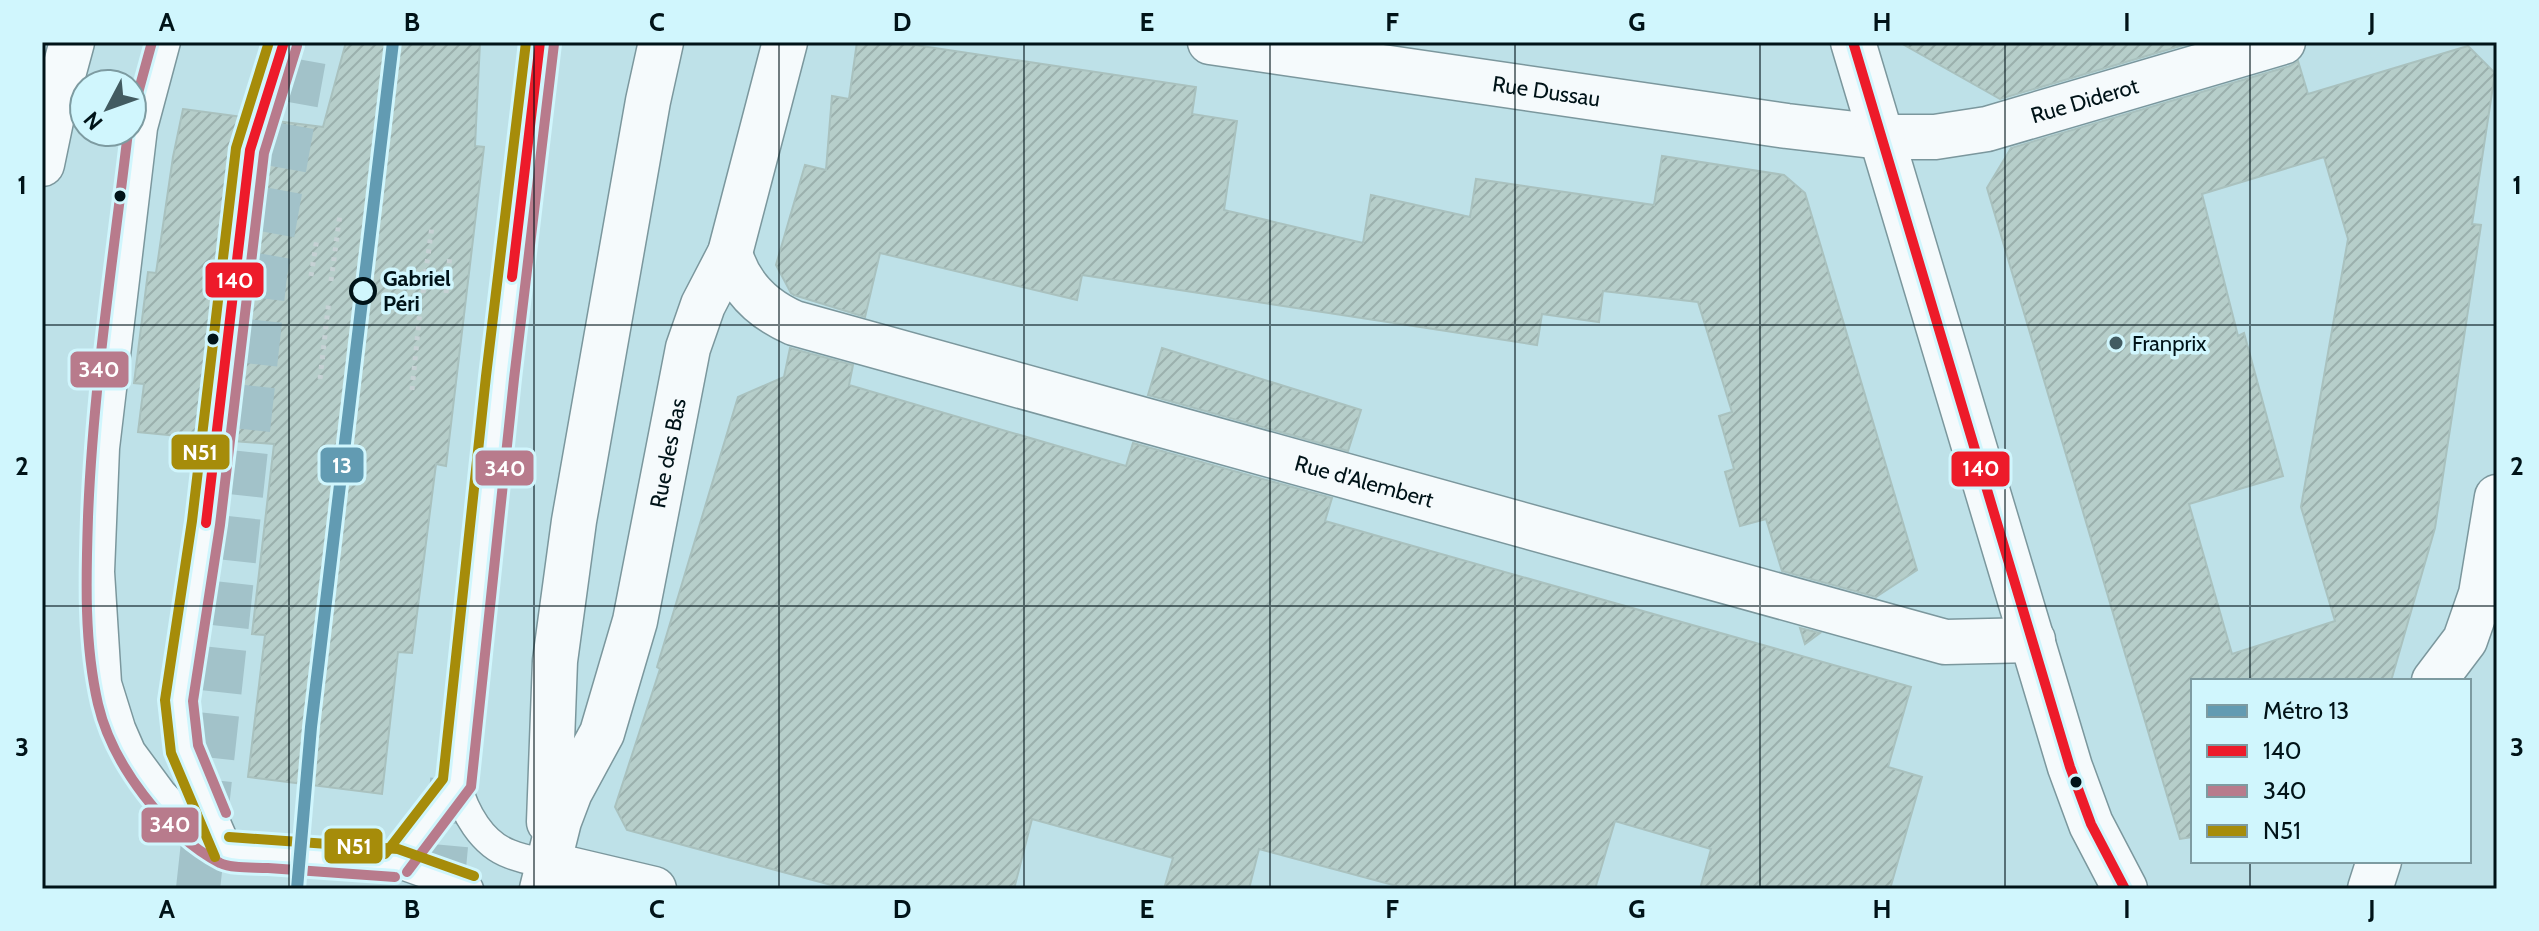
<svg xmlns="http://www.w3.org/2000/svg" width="2539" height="931" viewBox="0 0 2539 931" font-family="Cabin,sans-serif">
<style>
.building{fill:url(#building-hatch);stroke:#a9c1be;stroke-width:2;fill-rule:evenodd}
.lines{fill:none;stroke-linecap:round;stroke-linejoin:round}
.primary-tunnel{stroke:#a2c2c9;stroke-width:44;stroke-dasharray:44 22;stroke-linecap:butt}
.lane-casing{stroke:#7b979d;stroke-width:31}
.street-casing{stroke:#7b979d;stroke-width:47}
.secondary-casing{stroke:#7b979d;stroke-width:47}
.path{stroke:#c6d1d4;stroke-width:5;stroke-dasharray:4 6;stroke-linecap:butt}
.lane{stroke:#f5fafc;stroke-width:28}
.street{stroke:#f5fafc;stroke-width:44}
.secondary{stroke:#f5fafc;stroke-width:44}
.bus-1-casing{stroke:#d0f6fd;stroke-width:16}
.bus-2-casing{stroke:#d0f6fd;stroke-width:16}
.bus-3-casing{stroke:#d0f6fd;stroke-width:16}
.bus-1{stroke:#ed1b2a;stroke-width:10}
.bus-2{stroke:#b87b8c;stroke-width:10}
.bus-3{stroke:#a68c0a;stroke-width:10}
.metro-1-casing{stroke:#d0f6fd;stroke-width:18}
.metro-1{stroke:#629bb2;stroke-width:12}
.grid{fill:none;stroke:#001318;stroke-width:2;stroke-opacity:0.55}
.bus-dot{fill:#001318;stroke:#d0f6fd;stroke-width:3}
.stop-dot{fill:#d0f6fd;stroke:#001318;stroke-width:4}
.poi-dot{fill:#425b61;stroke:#d0f6fd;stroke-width:3}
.labels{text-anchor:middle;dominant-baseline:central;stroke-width:7;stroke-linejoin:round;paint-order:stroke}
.street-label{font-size:22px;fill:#001318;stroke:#d0f6fd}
.stop-label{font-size:22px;font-weight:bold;fill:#001318;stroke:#d0f6fd;text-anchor:start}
.poi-label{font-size:22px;fill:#001318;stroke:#d0f6fd;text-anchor:start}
.line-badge{stroke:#d0f6fd;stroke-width:3}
.badge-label{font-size:22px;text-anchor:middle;font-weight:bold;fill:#fff}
.neatline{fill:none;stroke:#001318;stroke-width:3}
.grid-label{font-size:26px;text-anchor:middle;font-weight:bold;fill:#001318}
</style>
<defs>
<pattern id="building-hatch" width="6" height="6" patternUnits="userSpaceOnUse" patternTransform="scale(2)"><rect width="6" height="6" fill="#b6ceca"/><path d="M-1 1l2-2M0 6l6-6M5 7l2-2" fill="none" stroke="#9bb0ad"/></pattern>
</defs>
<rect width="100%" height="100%" fill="#bee1e8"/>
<g class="building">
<polygon points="346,42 480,42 475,146 484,147 446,466 436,464 412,653 398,652 382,794 248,777 265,635 252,634 274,444 233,441 267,154 277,121 323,127"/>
<polygon points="857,42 895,42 1196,87 1192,114 1237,121 1224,210 1363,243 1371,195 1470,217 1476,179 1654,205 1662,156 1784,175 1805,193 1917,570 1876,597 1782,571 1766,519 1740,526 1725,472 1734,469 1719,416 1732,412 1698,302 1603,291 1599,322 1542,314 1537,345 1082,275 1077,300 880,253 865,317 794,295 791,293 776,265 805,165 826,170 832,96 849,99"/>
<polygon points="1899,42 2194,42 2000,99"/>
<path d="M2468,46L2495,73L2472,224L2481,225L2435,528L2391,681H2193V837L2180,839L1987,188L2011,148L2290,66L2298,61L2308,94ZM2324,157L2348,239L2301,507L2335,621L2232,654L2189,504L2283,476L2244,333L2238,336L2202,194Z"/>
<polygon points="183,109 243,117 233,148 199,438 138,432 144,384 134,383 148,272 156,273 173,157"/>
<polygon points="790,348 853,365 849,385 1126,466 1133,443 1332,498 1325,521 1911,687 1888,767 1922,777 1890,889 1700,889 1711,849 1615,821 1595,889 1408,889 1259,849 1249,889 1164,889 1173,858 1032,819 1014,889 846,889 627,830 615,807 660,669 657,667 738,397 784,377"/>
<polygon points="1162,348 1361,410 1348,451 1148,395"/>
<polygon points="1800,628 1820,633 1805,644"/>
</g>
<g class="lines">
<g class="primary-tunnel">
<polyline points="198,889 265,275 307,42"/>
<polyline points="442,889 454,760"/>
</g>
<g class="lane-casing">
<g id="lane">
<polyline points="166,42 143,128 105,448 100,572 107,683 121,728 131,751 162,793 195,828 228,851 396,863 469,889"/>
<path d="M540,42L500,377L457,784C464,812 482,844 510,854C522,859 535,861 548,864"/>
<polyline points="228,850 184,749 179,701 206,523 250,150 284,42"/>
<polyline points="396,863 457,784"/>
</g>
</g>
<g class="street-casing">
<g id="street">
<path id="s1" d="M1210,42L1787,126L1881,137H1935L1987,129L2283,42"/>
<polyline points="42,164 52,116 72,42"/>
<path id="s2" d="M730,253C739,286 762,309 794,323L1945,642L2033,640"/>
<polyline points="2434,681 2465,640 2481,594 2497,497"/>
<polyline points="549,822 555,661 574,521 648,101 661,42"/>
<polyline points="548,864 654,889"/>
<path id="s3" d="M542,889L559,821L570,792L602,733L635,621L688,348L703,305L730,253L785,42"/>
<polyline points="2370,889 2379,861"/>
</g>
</g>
<g class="secondary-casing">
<polyline id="secondary" points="1853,42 2070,767 2091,824 2125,889"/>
</g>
<g class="path">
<polyline points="311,276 317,238"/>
<polyline points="331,281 340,214"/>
<polyline points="423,293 432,226"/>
<polyline points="446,293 450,255"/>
<polyline points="320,379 329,300"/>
<polyline points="412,390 420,311"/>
</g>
<use href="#lane" class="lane"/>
<use href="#street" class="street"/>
<use href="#secondary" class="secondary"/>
<g class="bus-1-casing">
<g id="bus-1">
<polyline points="1853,42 2070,767 2091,824 2125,889"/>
<polyline points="512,277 540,42"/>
<polyline points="206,523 250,150 284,42"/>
</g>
</g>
<g class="bus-2-casing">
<g id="bus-2">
<polyline points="132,115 152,42"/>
<path d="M128,132C113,260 93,388 88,517C86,578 84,643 98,704C112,764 165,834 220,863C233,869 254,867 268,868C311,871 353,874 395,877"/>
<polyline points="226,813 198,745 193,701 220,525 264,153 297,46"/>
<polyline points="407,872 471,787 514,379 554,44"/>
</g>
</g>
<g class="bus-3-casing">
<g id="bus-3">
<polyline points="229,837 398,849 474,876"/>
<polyline points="385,854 443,779 486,376 526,42"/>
<polyline points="215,857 171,753 165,700 192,521 236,148 269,42"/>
</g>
</g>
<use href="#bus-1" class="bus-1"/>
<use href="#bus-2" class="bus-2"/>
<use href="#bus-3" class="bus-3"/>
<g class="metro-1-casing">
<polyline id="metro-1" points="297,889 311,727 393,42"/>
</g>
<use href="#metro-1" class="metro-1"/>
</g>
<path class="grid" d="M289,42V889M534,42V889M779,42V889M1024,42V889M1270,42V889M1515,42V889M1760,42V889M2005,42V889M2250,42V681M42,325H2497M42,606H2497M2250,861V889"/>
<g class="bus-dot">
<circle cx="120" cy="196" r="7"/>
<circle cx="213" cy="339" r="7"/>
<circle cx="2076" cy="782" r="7"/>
</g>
<circle class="stop-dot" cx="363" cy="291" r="12"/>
<circle class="poi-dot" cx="2116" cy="343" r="8"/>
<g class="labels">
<g class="street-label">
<text stroke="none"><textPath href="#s1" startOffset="340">Rue Dussau</textPath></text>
<text stroke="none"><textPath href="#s1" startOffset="886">Rue Diderot</textPath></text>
<text stroke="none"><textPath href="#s3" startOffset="456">Rue des Bas</textPath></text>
<text stroke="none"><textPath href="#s2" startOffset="690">Rue d'Alembert</textPath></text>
</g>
<g class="stop-label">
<text x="383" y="278">Gabriel<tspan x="383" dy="25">Péri</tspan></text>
</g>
<g class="poi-label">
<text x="2132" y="343">Franprix</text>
</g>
</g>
<g class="line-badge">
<rect x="204" y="261" width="61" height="38" rx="8" fill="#ed1b2a"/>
<rect x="69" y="350" width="61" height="39" rx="8" fill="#b87b8c"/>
<rect x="170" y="433" width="61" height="38" rx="8" fill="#a68c0a"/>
<rect x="319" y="446" width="46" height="38" rx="8" fill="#629bb2"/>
<rect x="474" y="449" width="61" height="38" rx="8" fill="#b87b8c"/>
<rect x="1950" y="450" width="61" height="38" rx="8" fill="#ed1b2a"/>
<rect x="140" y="806" width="60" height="38" rx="8" fill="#b87b8c"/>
<rect x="323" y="827" width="61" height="38" rx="8" fill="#a68c0a"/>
</g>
<g class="badge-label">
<text x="235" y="288">140</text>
<text x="99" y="377">340</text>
<text x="200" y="460">N51</text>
<text x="342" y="473">13</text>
<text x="505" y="476">340</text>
<text x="1981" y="476">140</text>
<text x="170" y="832">340</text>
<text x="354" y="854">N51</text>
</g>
<rect width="2539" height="931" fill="none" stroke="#d0f6fd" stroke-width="88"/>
<rect x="2191" y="679" width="280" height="184" fill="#d0f6fd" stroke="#7d9ba1" stroke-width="2"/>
<rect x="2207" y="705" width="40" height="12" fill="#629bb2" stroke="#7d9ba1" stroke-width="2"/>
<text x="2263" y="719" font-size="24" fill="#001318">Métro 13</text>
<rect x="2207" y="745" width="40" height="12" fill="#ed1b2a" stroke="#7d9ba1" stroke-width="2"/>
<text x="2263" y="759" font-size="24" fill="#001318">140</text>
<rect x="2207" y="785" width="40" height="12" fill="#b87b8c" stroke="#7d9ba1" stroke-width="2"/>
<text x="2263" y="799" font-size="24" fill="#001318">340</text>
<rect x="2207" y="825" width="40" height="12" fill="#a68c0a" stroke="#7d9ba1" stroke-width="2"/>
<text x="2263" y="839" font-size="24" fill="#001318">N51</text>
<g transform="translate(108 108) rotate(229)"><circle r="38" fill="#d0f6fd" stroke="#7d9ba1" stroke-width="2"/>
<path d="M0-6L14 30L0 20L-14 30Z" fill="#425b61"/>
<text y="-12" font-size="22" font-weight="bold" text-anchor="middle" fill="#001318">N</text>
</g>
<rect x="44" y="44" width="2451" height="843" class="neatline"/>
<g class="grid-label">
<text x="167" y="31">A</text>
<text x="412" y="31">B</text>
<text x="657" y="31">C</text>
<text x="902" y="31">D</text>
<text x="1147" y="31">E</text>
<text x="1392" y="31">F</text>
<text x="1637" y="31">G</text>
<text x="1882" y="31">H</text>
<text x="2127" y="31">I</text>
<text x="2372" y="31">J</text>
<text x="22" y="194">1</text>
<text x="2517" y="194">1</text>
<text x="22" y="475">2</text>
<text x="2517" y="475">2</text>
<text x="22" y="756">3</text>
<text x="2517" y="756">3</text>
<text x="167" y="918">A</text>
<text x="412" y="918">B</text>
<text x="657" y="918">C</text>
<text x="902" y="918">D</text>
<text x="1147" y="918">E</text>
<text x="1392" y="918">F</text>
<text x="1637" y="918">G</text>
<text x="1882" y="918">H</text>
<text x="2127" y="918">I</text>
<text x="2372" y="918">J</text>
</g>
</svg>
